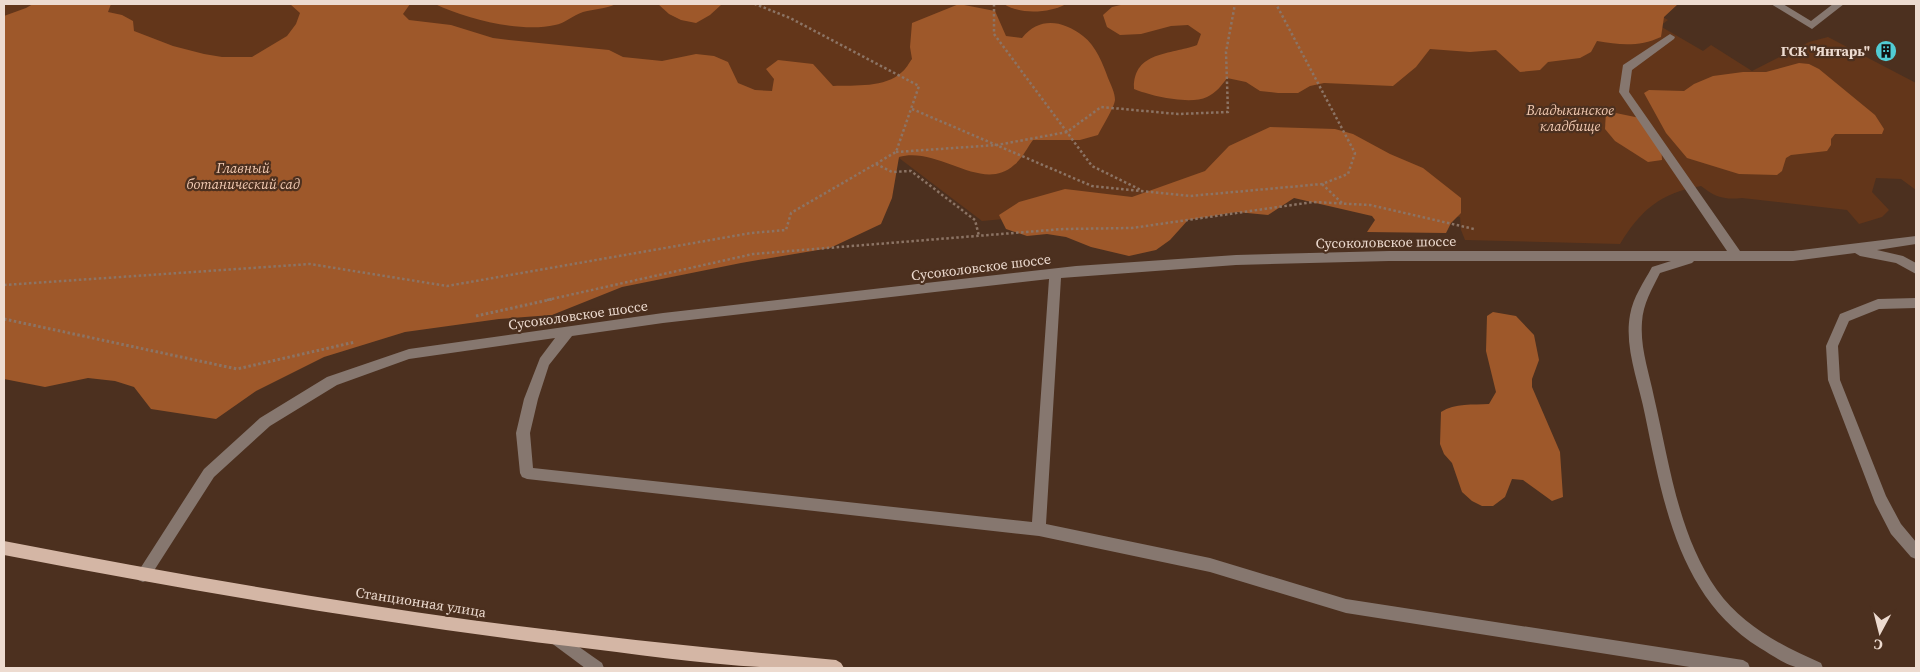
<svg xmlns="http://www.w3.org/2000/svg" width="1920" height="672" viewBox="0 0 1920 672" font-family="'Source Serif 4',serif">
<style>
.green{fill:#63361a}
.forest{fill:#9e582a}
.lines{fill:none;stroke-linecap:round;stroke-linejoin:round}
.path-far1{stroke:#8c7465;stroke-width:2.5;stroke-dasharray:2.5 2.5;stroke-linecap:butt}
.path{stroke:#8c7465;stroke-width:3;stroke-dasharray:2.5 2.5;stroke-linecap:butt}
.minor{fill:#86776f;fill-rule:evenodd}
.major{fill:#d4b6a5;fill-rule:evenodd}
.labels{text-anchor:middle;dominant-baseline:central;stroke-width:4.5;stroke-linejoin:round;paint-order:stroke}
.poi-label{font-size:14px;font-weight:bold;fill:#eddbd0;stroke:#4c301f;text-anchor:end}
.park-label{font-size:14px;font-style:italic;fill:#f3cbb3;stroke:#4c301f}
.street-label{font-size:14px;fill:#eddbd0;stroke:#4c301f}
</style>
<rect width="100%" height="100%" fill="#4c301f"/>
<path class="green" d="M4,4H1641L1668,20L1660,26L1703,51L1711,45L1752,71L1809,42L1828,37L1916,83V190L1901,179L1876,178L1872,192L1889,210L1882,217L1859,224L1847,210L1742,198C1724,200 1715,197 1701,186C1660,193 1641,210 1620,244L1465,240L1461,230L1460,217L1397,209L1384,184L982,221L899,158L866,231L726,244L4,302Z"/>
<g class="forest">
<path d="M33,4H111L108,12L122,15L133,21L134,31L173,46L204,54L222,57H252L287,36L296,24L300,13L290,4H410L403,14L409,20L451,25L493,38L509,40L609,50L623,57L662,61L696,54L714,56L728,62L738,83L755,90L772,91L774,79L766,69L778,60L813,64L833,86C855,85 885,88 902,72C906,69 909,63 912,59L910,47L912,23L959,4L995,11L1006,36L1022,38C1039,17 1062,20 1083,36C1096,46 1103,64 1108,78C1111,85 1115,93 1115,100C1114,108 1102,127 1098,135L1080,140H1033C1027,148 1022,159 1014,165C982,194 939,146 899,157L892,198L881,224L830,248L741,263L622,287L552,315L499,319L405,332L324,357L256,391L216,419L151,409L134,387L115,381L88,378L45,387L4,379V16L26,8Z"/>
<path d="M435,4H616C605,9 594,9 583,12C573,15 564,24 555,25C521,33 466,19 435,4Z"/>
<polygon points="658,4 722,4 710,15 696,23 681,20 669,14"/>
<path d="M1004,4H1066C1050,13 1020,15 1004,4Z"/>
<path d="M1125,4H1678L1664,17L1661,37C1639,47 1620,45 1597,41L1591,52L1580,58L1548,62L1540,70L1520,72L1496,50L1470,52L1430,49L1416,67L1393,86L1324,83L1310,86L1298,93H1278L1260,91L1246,82L1227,78C1222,85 1216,93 1207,97C1190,105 1151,96 1134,89C1133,51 1170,55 1197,45L1201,34L1188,25L1171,26L1141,34L1120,35L1107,27L1103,15L1112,7Z"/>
<polygon points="1799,63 1809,64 1819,69 1875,115 1884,129 1882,134 1835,134 1831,139 1831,145 1827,151 1791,155 1786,158 1782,171 1777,175 1739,174 1687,158 1666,133 1644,93 1649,90 1684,91 1694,84 1713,76 1743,72 1766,72"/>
<polygon points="1606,111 1640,118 1661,144 1662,160 1648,162 1615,141 1605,129"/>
<polygon points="1270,127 1335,129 1353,134 1390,154 1423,168 1461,198 1461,213 1451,223 1446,233 1367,232 1375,220 1372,216 1294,198 1268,215 1237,212 1188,220 1170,240 1156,250 1129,256 1091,247 1066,237 1047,234 1027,236 1006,229 999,215 1019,202 1065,189 1132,197 1205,171 1229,146"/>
<path d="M1493,312L1516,316L1534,335L1539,360L1532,379V387L1560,452L1563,497L1552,501L1523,480L1512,479L1505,497L1493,506H1482L1472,501L1462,492L1452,463L1444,454L1440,444L1441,412C1455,403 1473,405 1489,404L1496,392L1486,351L1487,316Z"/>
</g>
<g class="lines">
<g class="path-far1">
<polyline points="994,4 994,34 1092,166 1141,190"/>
<polyline points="912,109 1092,186 1190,196 1322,184 1348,174 1355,153 1276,4"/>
<polyline points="896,152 997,145 1067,132 1101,107 1178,114 1228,112 1226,52 1235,4"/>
<polyline points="876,164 892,172 911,171 975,220 979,236"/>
<polyline points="1322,184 1343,204"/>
<polyline points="4,285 310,264 447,286 751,233 786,230 791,213 896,152 919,86 790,18 755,4"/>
<polyline points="547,300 753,254 1063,229 1132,228 1313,202 1370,205 1474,229"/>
</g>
<g class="path">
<polyline points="476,316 553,299"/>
<polyline points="4,319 237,369 355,342"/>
</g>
<g class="minor">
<polygon points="1771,4 1783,4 1811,21 1833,4 1844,4 1812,29"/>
<path d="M1670,34L1675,37L1674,39L1632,70L1629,92L1740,251H1793L1916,236V244L1877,250L1903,256L1916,263V274L1896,263L1860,256L1855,253L1793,261H1694L1692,263L1660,273C1652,289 1643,304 1642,322C1640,348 1649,372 1654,397C1669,461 1678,535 1717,590C1743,626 1782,646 1821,663L1823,668C1816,668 1808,669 1801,668C1788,667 1772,655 1760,648C1679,598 1663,502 1645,415C1639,383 1624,348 1630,315C1633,297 1644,282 1652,267L1671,261H1389L1236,265L1061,278L1046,524L1210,558L1346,599L1743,660L1748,663L1750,668H1696L1346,613L1210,572L1039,536L527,479L522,477L520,473L516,433L524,399L540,358L555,338L409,359L337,385L270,426L214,477L148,580L143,582L138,580L136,575L204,469L260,418L327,377L409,349L663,313L1076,266L1236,255L1389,251H1727L1619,92L1623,65ZM1049,279L1032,522L533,468L530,433L538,399L549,365L572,336L663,323Z"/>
<polygon points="1916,298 1916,308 1879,309 1849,321 1838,346 1840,380 1886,496 1901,524 1916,542 1916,559 1911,557 1891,534 1875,503 1828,380 1826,346 1840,314 1878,299"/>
<polygon points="555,630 602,663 604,668 585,668 550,642 548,637 550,632"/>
</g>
<path class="major" d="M4,541C159,571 314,598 471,620C592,636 714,649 836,660L841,663L844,668C752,672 659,657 568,646C379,623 191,591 4,555Z"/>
</g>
<defs>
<g id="building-disc" transform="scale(1.125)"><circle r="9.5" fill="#51ccd4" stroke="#4c301f"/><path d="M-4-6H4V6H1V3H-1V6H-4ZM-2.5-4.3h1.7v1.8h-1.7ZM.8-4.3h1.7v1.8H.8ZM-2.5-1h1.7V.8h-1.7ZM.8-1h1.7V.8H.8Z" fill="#111"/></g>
</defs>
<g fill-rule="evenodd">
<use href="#building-disc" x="1886" y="51"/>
</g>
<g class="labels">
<g class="poi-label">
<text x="1870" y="51">ГСК "Янтарь"</text>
</g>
<g class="park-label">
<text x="1570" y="110">Владыкинское<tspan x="1570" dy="16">кладбище</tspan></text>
<text x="243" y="168">Главный<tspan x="243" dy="16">ботанический сад</tspan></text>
</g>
<g class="street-label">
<text transform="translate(1386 242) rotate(-1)">Сусоколовское шоссе</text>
<text transform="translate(981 267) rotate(-7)">Сусоколовское шоссе</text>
<text transform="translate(578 315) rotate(-8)">Сусоколовское шоссе</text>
<text transform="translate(421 602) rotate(9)">Станционная улица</text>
</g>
</g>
<rect width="1920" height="672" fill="none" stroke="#eddbd0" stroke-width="10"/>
<g transform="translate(1880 632) rotate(187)" stroke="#4c301f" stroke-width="4" paint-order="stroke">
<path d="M0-4L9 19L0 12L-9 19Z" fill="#eddbd0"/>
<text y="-8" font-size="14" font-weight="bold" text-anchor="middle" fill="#eddbd0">С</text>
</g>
</svg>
